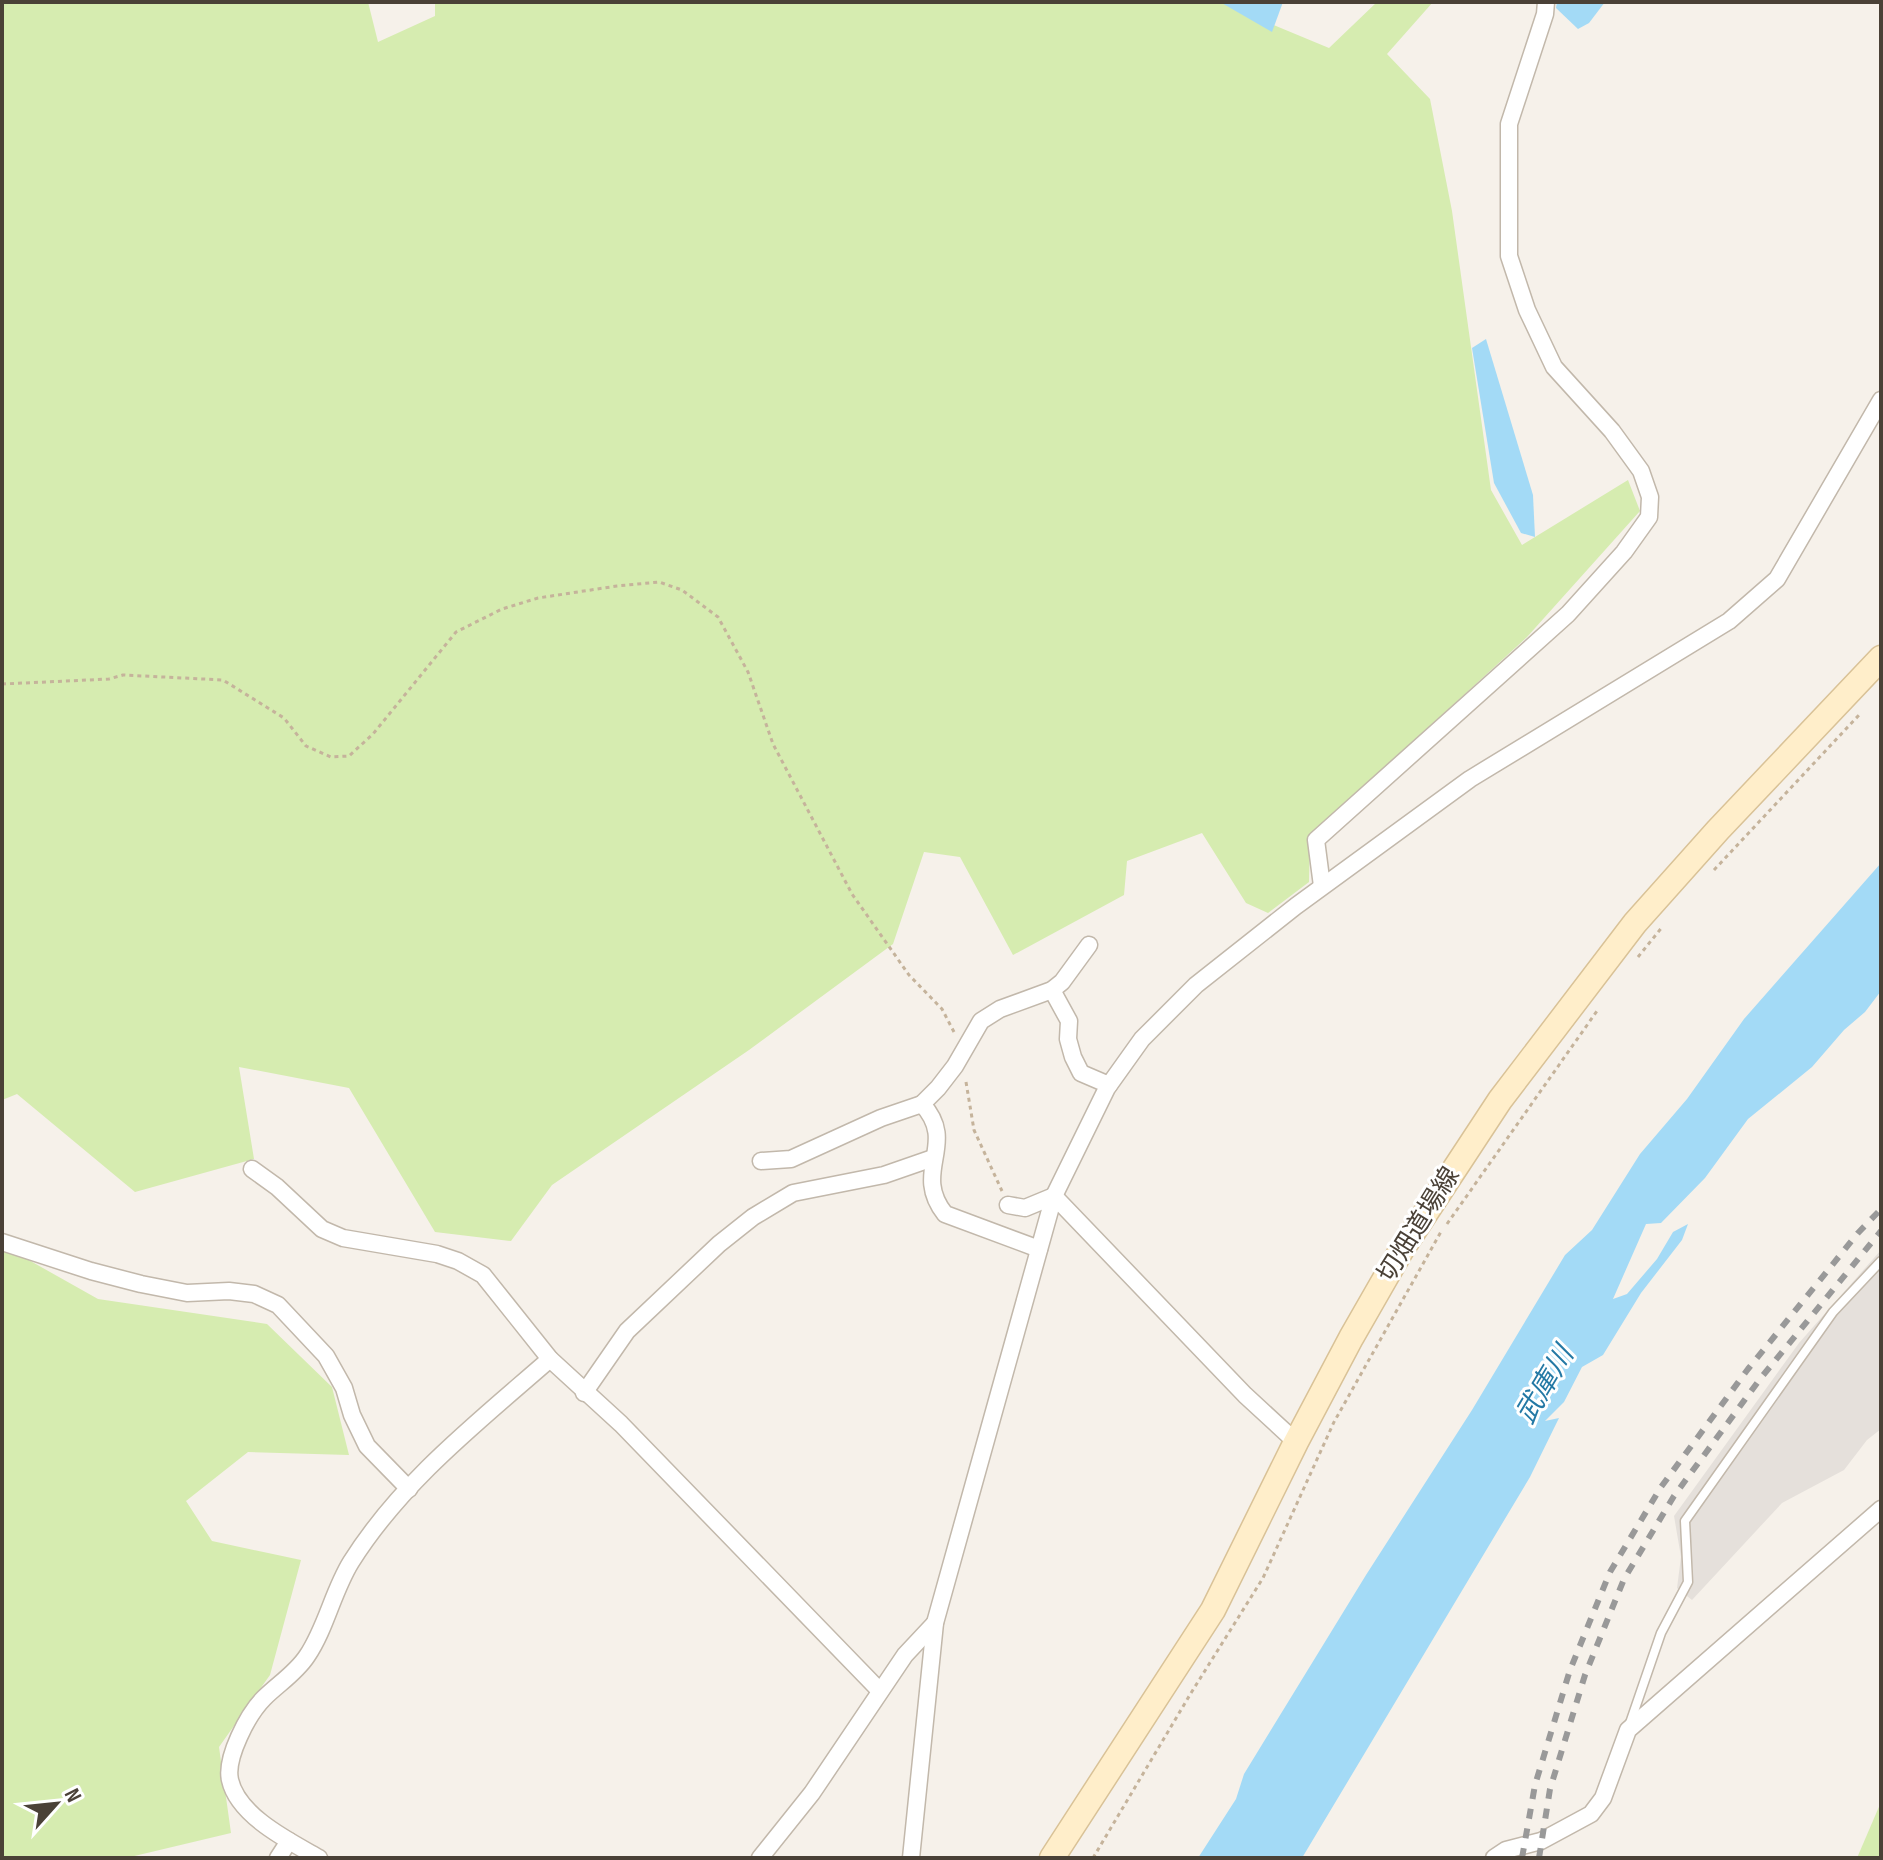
<svg xmlns="http://www.w3.org/2000/svg" width="1883" height="1860" viewBox="0 0 1883 1860" font-family="'Sofia Sans Condensed','Noto Sans JP',sans-serif">
<style>
.industrial{fill:#e5e0db}
.green{fill:#d6ecb0}
.water{fill:#a3daf6}
.lines{fill:none;stroke-linecap:round;stroke-linejoin:round}
.service-casing{stroke:#c2b8ab;stroke-width:11}
.minor-casing{stroke:#c2b8ab;stroke-width:19}
.secondary-casing{stroke:#d9c297;stroke-width:27}
.path{stroke:#c5b39b;stroke-width:3;stroke-dasharray:4 4;stroke-linecap:butt}
.service{stroke:#fff;stroke-width:8}
.minor{stroke:#fff;stroke-width:16}
.secondary{stroke:#ffeeca;stroke-width:24}
.rail{stroke:#999;stroke-width:6;stroke-dasharray:10 10;stroke-linecap:butt}
.labels{text-anchor:middle;dominant-baseline:central;stroke-width:6;stroke-linejoin:round;paint-order:stroke}
.street-label{font-size:26px;fill:#4a4137;stroke:#fff}
.water-label{font-size:28px;font-style:italic;fill:#2479a5;stroke:#fff}
</style>
<rect width="100%" height="100%" fill="#f6f1ea"/>
<polygon class="industrial" points="1881,1250 1881,1429 1867,1440 1844,1470 1782,1503 1692,1600 1677,1588 1681,1557 1674,1516 1799,1343"/>
<g class="green">
<polygon points="2,2 368,2 378,42 435,16 435,2 1227,2 1252,16 1329,48 1377,2 1433,2 1387,54 1430,99 1452,211 1491,490 1522,545 1628,480 1640,511 1527,637 1310,836 1309,882 1268,913 1246,903 1202,833 1127,861 1124,895 1013,955 960,857 924,852 893,944 749,1050 552,1185 511,1241 435,1232 349,1088 239,1067 254,1159 135,1192 17,1094 2,1100"/>
<polygon points="2,1245 98,1299 267,1324 332,1387 349,1455 248,1452 186,1501 212,1541 301,1560 270,1675 219,1747 231,1833 126,1858 2,1858"/>
<polygon points="1881,1802 1881,1858 1857,1858"/>
</g>
<g class="water">
<polygon points="1220,2 1283,2 1272,32"/>
<polygon points="1557,2 1605,2 1589,23 1578,29 1556,8"/>
<polygon points="1486,339 1533,495 1535,537 1521,533 1494,483 1472,348"/>
<polygon points="1881,863 1881,991 1865,1012 1844,1030 1812,1067 1748,1119 1705,1178 1661,1223 1646,1224 1613,1299 1627,1294 1657,1259 1673,1232 1688,1224 1682,1240 1641,1293 1603,1355 1582,1367 1564,1402 1545,1421 1559,1418 1530,1477 1302,1858 1198,1858 1236,1799 1244,1774 1366,1575 1472,1410 1565,1255 1592,1230 1640,1154 1687,1099 1744,1019"/>
</g>
<g class="lines">
<g class="service-casing">
<polyline id="service" points="1629,1726 1661,1633 1688,1582 1685,1521 1833,1312 1881,1261"/>
</g>
<g class="minor-casing">
<g id="minor">
<polyline points="1322,886 1316,840 1568,614 1624,552 1649,517 1650,497 1641,471 1612,431 1554,367 1527,310 1509,256 1509,124 1545,14 1546,2"/>
<polyline points="1052,990 1069,1021 1068,1039 1073,1057 1081,1073 1109,1085"/>
<polyline points="922,1104 938,1088 955,1066 981,1021 1000,1009 1052,990 1062,982 1089,945"/>
<path d="M761,1161L791,1159L881,1118L922,1104C959,1144 911,1171 945,1214L1039,1249"/>
<polyline points="252,1169 277,1187 322,1229 343,1238 437,1254 458,1261 483,1275 550,1359 621,1424 880,1691"/>
<polyline points="1008,1205 1025,1208 1054,1196 1245,1395 1296,1442"/>
<polyline points="2,1242 91,1271 141,1284 187,1293 229,1291 254,1294 278,1305 326,1356 344,1388 352,1415 367,1446 409,1489"/>
<polyline points="584,1393 627,1331 719,1244 753,1217 793,1193 884,1175 933,1158"/>
<polyline points="278,1858 289,1841"/>
<path d="M319,1858C289,1841 238,1816 230,1780C225,1758 248,1714 264,1698C278,1684 296,1673 307,1656C326,1628 333,1591 351,1562C402,1481 478,1422 550,1359"/>
<polyline points="760,1858 812,1793 905,1655 935,1623"/>
<polyline points="911,1858 935,1623 1054,1196 1107,1088 1142,1039 1196,985 1296,906 1470,779 1729,621 1777,579 1881,400"/>
<polyline points="1494,1858 1506,1850 1541,1841 1591,1814 1603,1798 1628,1730 1881,1509"/>
</g>
</g>
<g class="secondary-casing">
<polyline id="secondary" points="1052,1858 1213,1610 1296,1442 1351,1338 1402,1249 1500,1100 1635,923 1718,830 1881,658"/>
</g>
<g class="path">
<polyline points="2,684 109,679 123,675 223,680 284,718 306,746 331,757 349,756 373,734 456,632 502,609 538,598 617,586 659,582 682,590 718,617 748,672 773,744 852,894 909,975 942,1009 954,1032"/>
<polyline points="1714,870 1859,715"/>
<polyline points="1638,957 1663,926"/>
<polyline points="966,1082 974,1130 1002,1191"/>
<polyline points="1447,1224 1597,1011"/>
<polyline points="1093,1858 1191,1693 1263,1578 1334,1422 1442,1230"/>
</g>
<use href="#service" class="service"/>
<use href="#minor" class="minor"/>
<use href="#secondary" class="secondary"/>
<g class="rail">
<polyline points="1522,1858 1535,1785 1570,1670 1610,1572 1661,1487 1748,1369 1858,1233 1881,1209"/>
<polyline points="1539,1858 1550,1789 1585,1675 1624,1579 1674,1496 1760,1379 1881,1231"/>
</g>
</g>
<g class="labels">
<g class="street-label">
<text transform="translate(1419 1225) rotate(-58)">切畑道場線</text>
</g>
<g class="water-label">
<text transform="translate(1545 1385) rotate(-59)">武庫川</text>
</g>
</g>
<rect width="1883" height="1860" fill="none" stroke="#4a4137" stroke-width="8"/>
<g transform="translate(56 1804) rotate(63)" stroke="#ffffff" stroke-width="6" paint-order="stroke">
<path d="M0-6L14 30L0 20L-14 30Z" fill="#4a4137"/>
<text y="-12" font-size="22" font-weight="bold" text-anchor="middle" fill="#4a4137">N</text>
</g>
</svg>
